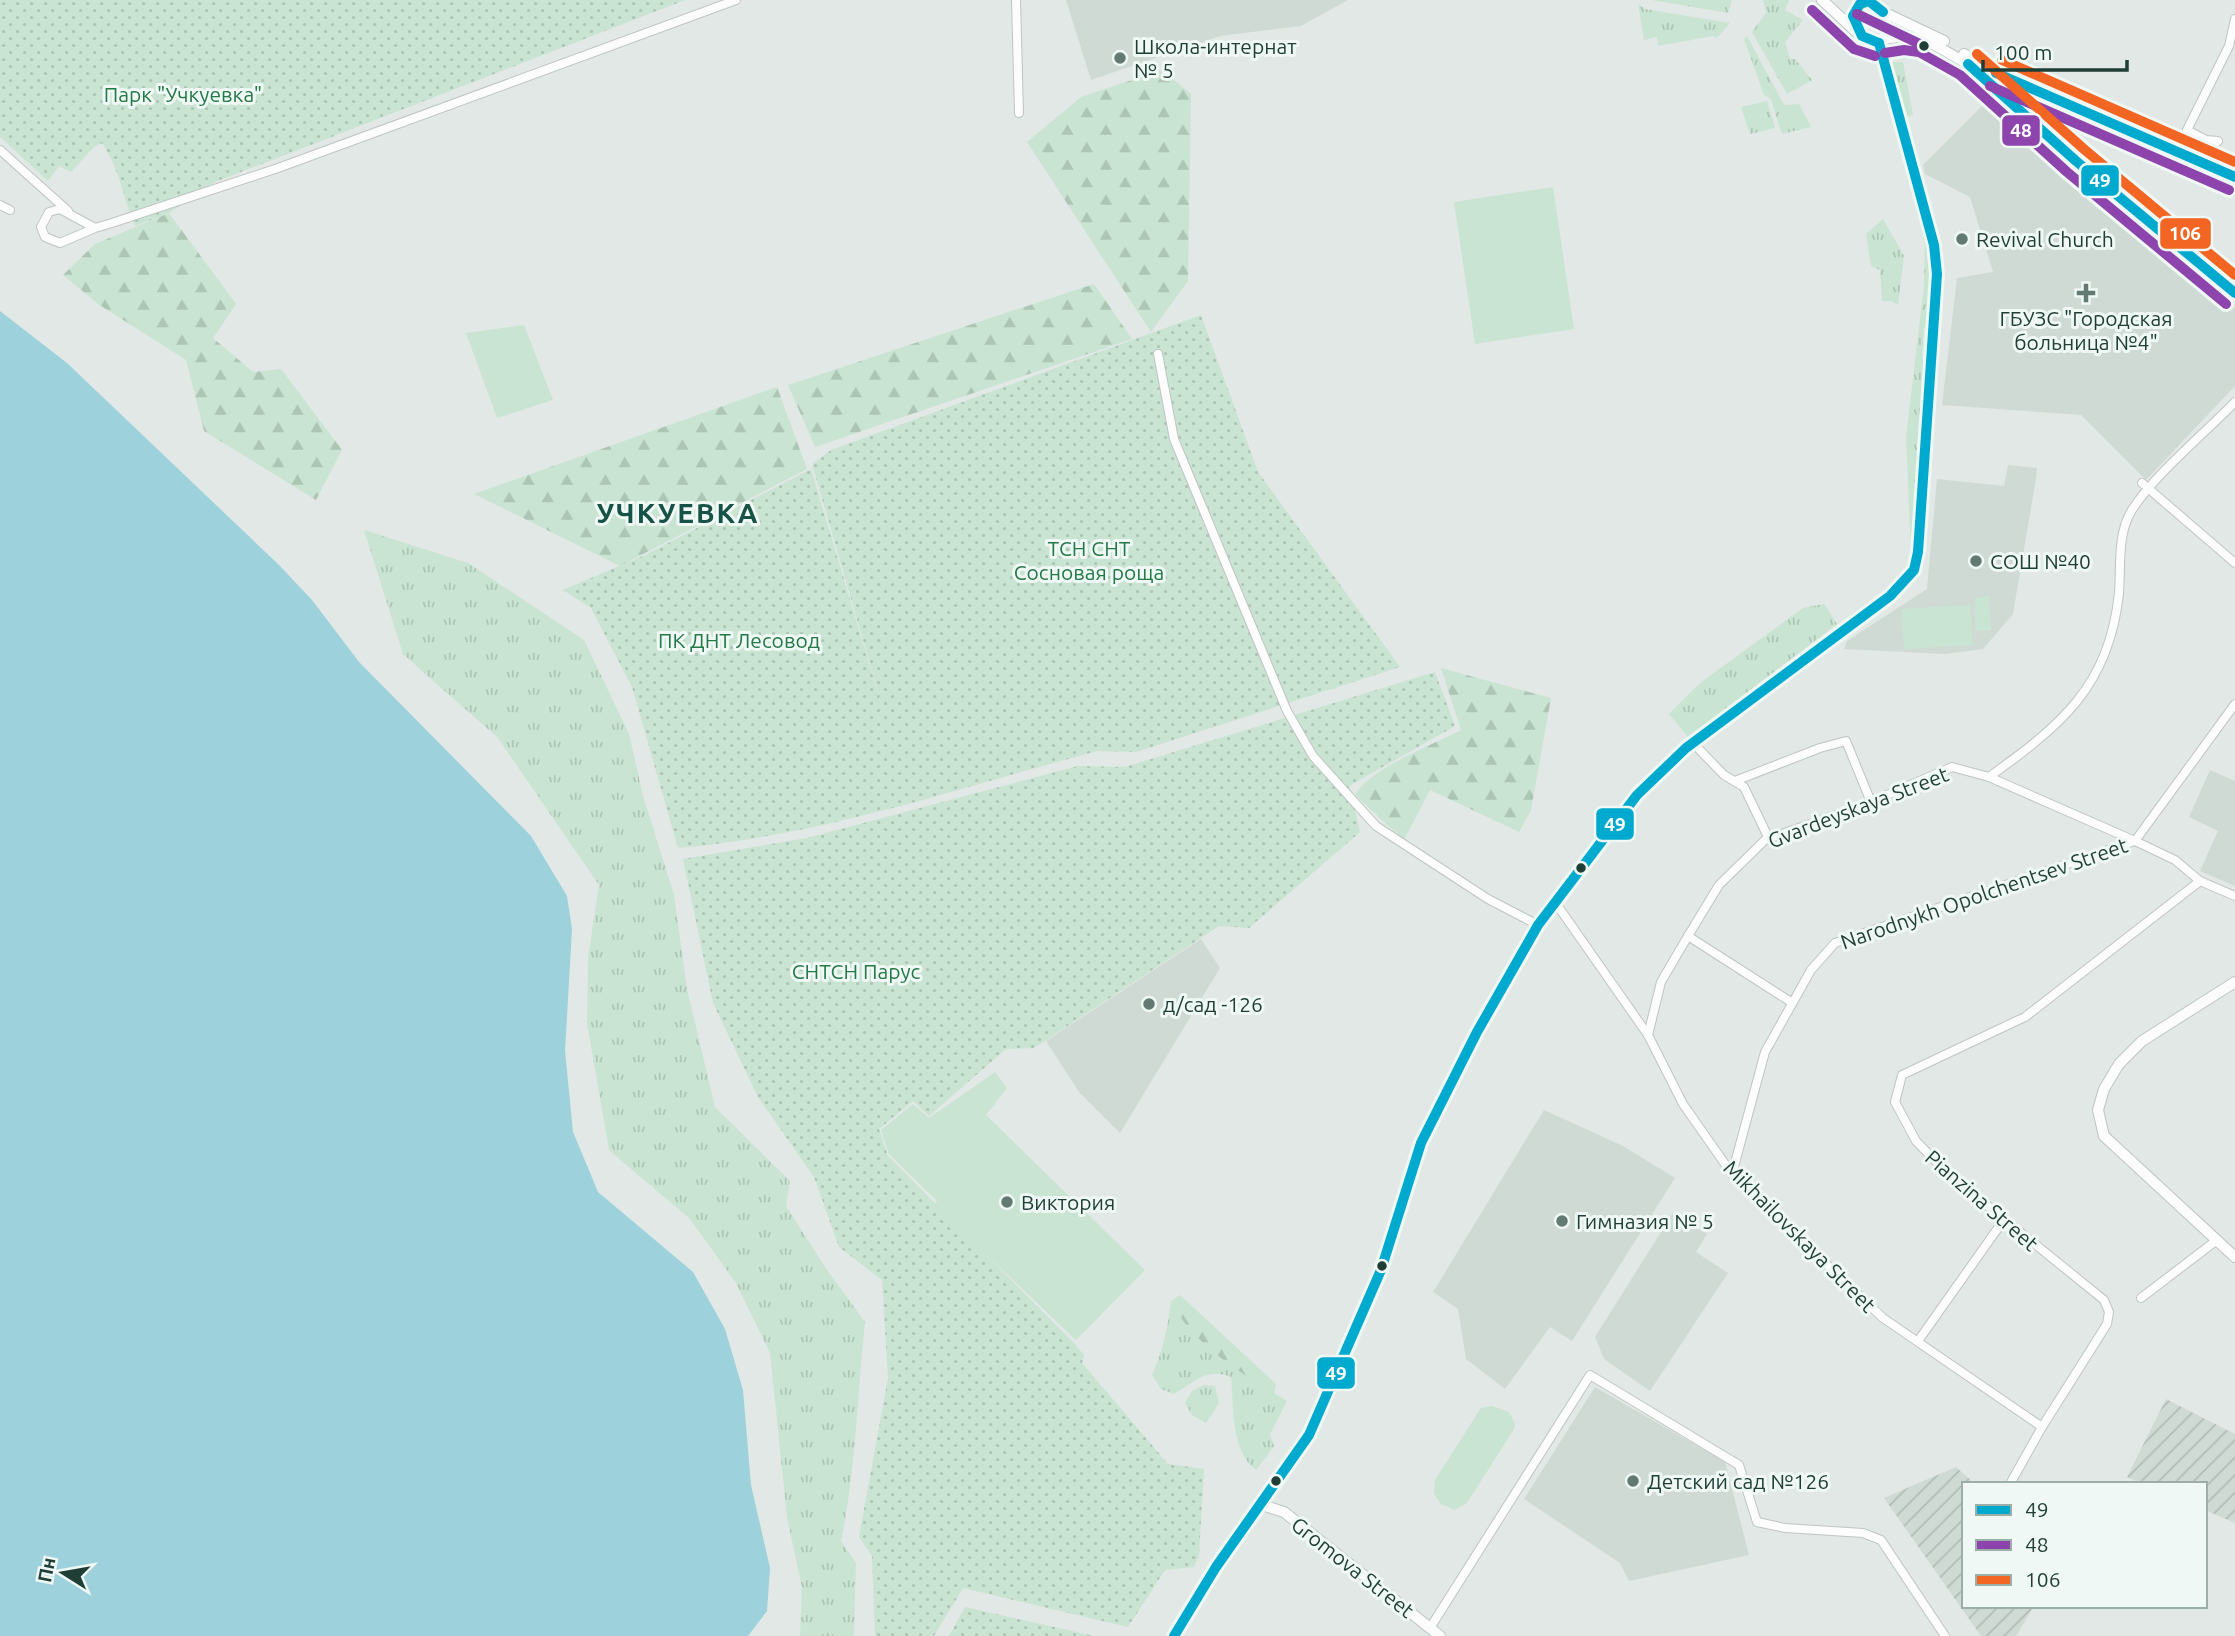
<svg xmlns="http://www.w3.org/2000/svg" width="2235" height="1636" viewBox="0 0 2235 1636" font-family="Ubuntu,sans-serif">
<style>
.built{fill:#cfdad5}
.industrial{fill:url(#industrial-furrows)}
.grass{fill:url(#grass-tufts)}
.forest{fill:url(#forest-firs)}
.park{fill:url(#park-dots)}
.pitch{fill:#c9e4d2}
.water{fill:#9dd1dc}
.lines{fill:none;stroke-linecap:round;stroke-linejoin:round}
.street-casing{stroke:#bfc5c3;stroke-width:10}
.secondary-casing{stroke:#bdc6c3;stroke-width:12}
.street{stroke:#fbfcfb;stroke-width:8}
.secondary{stroke:#fbfcfb;stroke-width:10}
.bus-1-casing{stroke:#eff8f4;stroke-width:16}
.bus-2-casing{stroke:#eff8f4;stroke-width:16}
.bus-3-casing{stroke:#eff8f4;stroke-width:16}
.bus-1{stroke:#00a9ce;stroke-width:10}
.bus-2{stroke:#8e44ad;stroke-width:10}
.bus-3{stroke:#f26522;stroke-width:10}
.bus-dot{fill:#1e3e36;stroke:#eff8f4;stroke-width:2.5}
.poi-dot{fill:#637a73;stroke:#eff8f4;stroke-width:2.5}
.labels{text-anchor:middle;dominant-baseline:central;stroke-width:6;stroke-linejoin:round;paint-order:stroke}
.poi-label{font-size:21px;fill:#1e3e36;stroke:#eff8f4;text-anchor:start}
.park-label{font-size:21px;fill:#237948;stroke:#eff8f4}
.street-label{font-size:21px;fill:#1e3e36;stroke:#eff8f4}
.district-label{font-size:28px;font-weight:bold;letter-spacing:2px;fill:#175246;stroke:#eff8f4}
.line-badge{stroke:#eff8f4;stroke-width:2.5}
.badge-label{font-size:19px;text-anchor:middle;font-weight:bold;fill:#fff}
</style>
<defs>
<pattern id="industrial-furrows" width="10" height="10" patternUnits="userSpaceOnUse" patternTransform="scale(1.75)"><rect width="10" height="10" fill="#cfdad5"/><path d="M-1 1l2-2M0 10L10 0M9 11l2-2" fill="none" stroke="#b1bcb7"/></pattern>
<pattern id="grass-tufts" width="24" height="20" patternUnits="userSpaceOnUse" patternTransform="scale(1.75)"><rect width="24" height="20" fill="#c9e4d2"/><path d="M3 7l-1-3M5 7V3M7 7l1-3M15 17l-1-3M17 17v-4M19 17l1-3" fill="none" stroke="#acc5b5"/></pattern>
<pattern id="forest-firs" width="22" height="20" patternUnits="userSpaceOnUse" patternTransform="scale(1.75)"><rect width="22" height="20" fill="#c9e4d2"/><path d="M5 1l3.5 6h-7zM16 11l3.5 6h-7z" fill="#acc5b5"/></pattern>
<pattern id="park-dots" width="8" height="8" patternUnits="userSpaceOnUse" patternTransform="scale(1.75)"><rect width="8" height="8" fill="#c9e4d2"/><path d="M2 2h.1M6 6h.1" fill="none" stroke="#acc5b5" stroke-width="1.8" stroke-linecap="round"/></pattern>
</defs>
<rect width="100%" height="100%" fill="#e2e8e5"/>
<g class="built">
<polygon points="1066,0 1348,0 1301,26 1220,36 1091,80"/>
<polygon points="1989,99 2235,308 2235,386 2146,480 2081,415 1942,405 1957,278 1993,272 1970,197 1925,174 1923,165"/>
<polygon points="2008,465 2037,468 2036,479 2013,614 1983,649 1946,654 1844,649 1847,641 1927,589 1937,479 2004,486"/>
<polygon points="2210,770 2235,781 2235,886 2200,871 2218,831 2189,817"/>
<polygon points="1201,939 1220,968 1120,1133 1079,1092 1046,1041"/>
<polygon points="1544,1110 1623,1146 1675,1178 1572,1341 1550,1327 1505,1389 1466,1359 1458,1309 1433,1292"/>
<polygon points="1673,1213 1707,1234 1696,1252 1728,1273 1650,1391 1604,1359 1595,1337"/>
<polygon points="1595,1387 1725,1462 1749,1555 1629,1581 1620,1563 1524,1499"/>
</g>
<g class="industrial">
<polygon points="2166,1399 2235,1434 2235,1523 2205,1510 2205,1484 2143,1484 2127,1477"/>
<polygon points="1956,1467 1975,1484 1964,1484 1964,1606 2034,1606 2016,1636 1981,1636 1884,1498"/>
</g>
<g class="grass">
<polygon points="1652,0 1732,0 1728,13"/>
<polygon points="1763,0 1789,0 1785,10 1803,20 1785,42 1790,59 1795,59 1812,80 1787,94 1752,32 1766,13"/>
<polygon points="1638,3 1645,9 1730,23 1717,38 1712,36 1658,46 1657,37 1644,40"/>
<polygon points="1747,36 1784,105 1799,104 1811,127 1782,134 1771,99 1764,95 1744,39"/>
<polygon points="1906,42 1932,49 1925,59 1890,59 1892,50"/>
<polygon points="1891,62 1903,62 1913,115 1903,117"/>
<polygon points="1767,101 1775,128 1750,134 1741,107"/>
<polygon points="1918,192 1932,245 1931,328 1924,328 1922,359 1928,359 1915,553 1911,551 1906,437 1924,285 1925,244 1912,194"/>
<polygon points="1883,219 1904,256 1898,305 1891,301 1882,301 1880,270 1871,266 1866,234"/>
<path d="M364,530L468,563L584,640L629,734L643,796L674,895L687,989L715,1107L790,1181L786,1206L827,1270L865,1322C857,1395 856,1469 841,1541L856,1563L854,1636H800L802,1588L787,1517L770,1353L736,1283L690,1219L609,1150L587,1023L588,958L599,885L498,738L403,654Z"/>
<polygon points="1824,604 1837,624 1688,737 1669,714 1700,683 1803,608"/>
<path d="M1171,1301C1194,1346 1245,1375 1287,1401L1270,1434L1274,1446L1256,1470C1230,1450 1234,1406 1231,1377C1206,1367 1195,1382 1174,1394L1161,1389L1152,1375C1163,1351 1168,1327 1171,1301Z"/>
<polygon points="1204,1385 1215,1386 1219,1403 1206,1423 1192,1415 1185,1403 1192,1391"/>
</g>
<g class="forest">
<polygon points="1162,70 1191,94 1188,281 1151,332 1027,142 1081,97"/>
<polygon points="169,213 236,304 213,338 253,372 281,369 342,450 316,500 204,431 186,360 98,304 63,275 95,244"/>
<polygon points="1094,284 1132,339 815,447 788,385"/>
<polygon points="777,387 807,469 620,566 474,494"/>
<path d="M1441,668L1551,698L1531,810L1519,832L1430,790L1404,840L1355,795C1370,768 1433,745 1461,730Z"/>
<path d="M1180,1295L1276,1384L1274,1393C1236,1370 1191,1342 1171,1301Z"/>
</g>
<g class="park">
<path d="M0,0H685L215,182L169,213L135,226C123,198 120,169 102,143L94,147L71,172L59,166L48,181L0,137Z"/>
<path d="M1201,315L1258,472L1400,667L1136,752L1097,751C959,788 821,836 678,848L632,687L591,608L563,590L645,555L811,469L889,730L812,464L831,450Z"/>
<polygon points="1435,672 1455,726 1349,786 1360,832 1249,928 1219,926 1034,1048 1006,1049 929,1116 913,1101 879,1129 888,1156 1073,1342 1084,1355 1082,1363 1168,1464 1204,1469 1199,1556 1194,1567 1165,1570 1128,1627 963,1588 934,1636 875,1636 872,1556 859,1537 888,1378 882,1280 839,1247 814,1177 758,1097 713,1003 683,859 807,838 1078,766 1125,767"/>
<polygon points="965,1607 1094,1636 1095,1636 949,1636"/>
</g>
<g class="pitch">
<polygon points="1553,187 1574,329 1475,344 1454,202"/>
<polygon points="524,325 553,400 497,418 466,333"/>
<polygon points="1990,596 1991,631 1975,631 1975,597"/>
<polygon points="1970,605 1973,645 1904,649 1901,609"/>
<polygon points="995,1072 1007,1088 986,1115 1145,1270 1076,1340 934,1205 937,1201 889,1154 881,1130 913,1104 929,1118"/>
<polygon points="1492,1406 1509,1412 1515,1424 1514,1429 1467,1503 1454,1510 1440,1503 1434,1493 1435,1480 1481,1408"/>
</g>
<polygon class="water" points="0,311 67,363 279,565 312,600 359,662 531,836 567,896 572,929 565,1051 573,1132 598,1192 693,1272 725,1329 743,1390 751,1485 770,1568 767,1611 748,1636 0,1636"/>
<g class="lines">
<g class="street-casing">
<g id="street">
<polyline points="1016,0 1019,113"/>
<polyline points="0,150 68,211"/>
<polyline points="2199,160 2218,141 2206,140 2187,130 2229,46 2235,19"/>
<polyline points="0,205 10,210"/>
<polyline points="95,228 60,243 45,237 41,227 49,212 60,209 95,228 112,223 278,168 736,0"/>
<polyline points="1158,354 1174,439 1287,711 1313,756 1376,826 1488,899 1538,925"/>
<polyline points="2142,483 2235,563"/>
<polyline points="1693,743 1724,775 1744,787 1769,839"/>
<path d="M1989,777C2061,725 2109,687 2119,593C2121,567 2117,533 2132,510C2154,475 2205,433 2235,402"/>
<polyline points="1735,781 1820,748 1846,741 1871,802"/>
<polyline points="1555,902 1648,1035 1683,1104 1732,1174 1883,1318 2042,1427 2010,1484"/>
<polyline points="1688,936 1791,1002"/>
<polyline points="1648,1035 1661,982 1688,936 1719,885 1765,840 1864,805 1952,767 1989,777 2135,841 2175,860 2200,881 2235,896"/>
<polyline points="1732,1174 1765,1052 1811,970 1835,943 2135,841 2235,704"/>
<polyline points="2141,1298 2217,1240"/>
<polyline points="1918,1341 2003,1221"/>
<polyline points="2042,1427 2107,1324 2109,1312 2104,1300 1946,1172 1916,1141 1895,1102 1902,1075 2025,1017 2200,881"/>
<polyline points="1430,1628 1590,1375 1739,1465 1757,1522 1785,1528 1863,1533 1881,1540 1945,1636"/>
<polyline points="1174,1636 1216,1567 1262,1505"/>
</g>
</g>
<g class="secondary-casing">
<g id="secondary">
<polyline points="1822,0 1863,38 1879,43"/>
<polyline points="1883,12 1944,41"/>
<path d="M1853,29L1856,8L1869,1C1884,9 1893,29 1879,43"/>
<polyline points="1883,39 1904,36 1924,39 1968,64 2076,161 2235,293"/>
<path d="M1964,54C2048,107 2146,133 2235,177"/>
<polyline points="2235,982 2142,1041 2119,1064 2104,1089 2098,1110 2104,1136 2235,1257"/>
<polyline points="1440,1636 1284,1512 1262,1505 1309,1435 1327,1399 1381,1270 1421,1143 1477,1032 1538,925 1637,795 1686,748 1890,596 1914,570 1918,552 1937,274 1934,245 1879,43"/>
</g>
</g>
<use href="#street" class="street"/>
<use href="#secondary" class="secondary"/>
<g class="bus-1-casing">
<g id="bus-1">
<polyline points="1879,43 1862,36 1853,16 1860,4 1869,1 1883,12"/>
<polyline points="1968,64 2076,161 2235,293"/>
<polyline points="1996,73 2235,177"/>
<polyline points="1174,1636 1216,1567 1309,1435 1381,1270 1421,1143 1477,1032 1538,925 1637,795 1686,748 1890,596 1914,570 1918,552 1937,274 1934,245 1879,43"/>
</g>
</g>
<g class="bus-2-casing">
<g id="bus-2">
<polyline points="1812,10 1854,49 1875,56"/>
<polyline points="1857,14 1924,46"/>
<polyline points="1885,53 1904,50 1919,52 1960,75 2067,172 2226,304"/>
<polyline points="1990,86 2229,190"/>
</g>
</g>
<g class="bus-3-casing">
<g id="bus-3">
<polyline points="1977,54 2085,150 2235,275"/>
<polyline points="2002,60 2235,162"/>
</g>
</g>
<use href="#bus-1" class="bus-1"/>
<use href="#bus-2" class="bus-2"/>
<use href="#bus-3" class="bus-3"/>
</g>
<g class="bus-dot">
<circle cx="1924" cy="46" r="6"/>
<circle cx="1581" cy="868" r="6"/>
<circle cx="1382" cy="1266" r="6"/>
<circle cx="1276" cy="1481" r="6"/>
</g>
<g class="poi-dot">
<circle cx="1120" cy="58" r="7"/>
<circle cx="1962" cy="239" r="7"/>
<path d="M2082.5 282.5h7v7h7v7h-7v7h-7v-7h-7v-7h7z"/>
<circle cx="1976" cy="561" r="7"/>
<circle cx="1149" cy="1004" r="7"/>
<circle cx="1007" cy="1202" r="7"/>
<circle cx="1562" cy="1221" r="7"/>
<circle cx="1633" cy="1481" r="7"/>
</g>
<g class="labels">
<g class="poi-label">
<text x="1134" y="46">Школа-интернат<tspan x="1134" dy="24">№ 5</tspan></text>
<text x="1976" y="239">Revival Church</text>
<text x="2086" y="318" text-anchor="middle">ГБУЗС "Городская<tspan x="2086" dy="24">больница №4"</tspan></text>
<text x="1990" y="561">СОШ №40</text>
<text x="1163" y="1004">д/сад -126</text>
<text x="1021" y="1202">Виктория</text>
<text x="1576" y="1221">Гимназия № 5</text>
<text x="1647" y="1481">Детский сад №126</text>
</g>
<g class="park-label">
<text x="183" y="94">Парк "Учкуевка"</text>
<text x="1089" y="548">ТСН СНТ<tspan x="1089" dy="24">Сосновая роща</tspan></text>
<text x="739" y="640">ПК ДНТ Лесовод</text>
<text x="856" y="971">СНТСН Парус</text>
</g>
<g class="street-label">
<text transform="translate(1858 807) rotate(-21)">Gvardeyskaya Street</text>
<text transform="translate(1984 893) rotate(-19)">Narodnykh Opolchentsev Street</text>
<text transform="translate(1982 1200) rotate(41)">Pianzina Street</text>
<text transform="translate(1800 1236) rotate(45)">Mikhailovskaya Street</text>
<text transform="translate(1353 1567) rotate(38)">Gromova Street</text>
</g>
<g class="district-label">
<text x="678" y="512">УЧКУЕВКА</text>
</g>
</g>
<g class="line-badge">
<rect x="2001" y="114" width="40" height="33" rx="7" fill="#8e44ad"/>
<rect x="2080" y="164" width="40" height="33" rx="7" fill="#00a9ce"/>
<rect x="2159" y="217" width="53" height="33" rx="7" fill="#f26522"/>
<rect x="1595" y="807" width="40" height="34" rx="7" fill="#00a9ce"/>
<rect x="1316" y="1356" width="40" height="34" rx="7" fill="#00a9ce"/>
</g>
<g class="badge-label">
<text x="2021" y="137">48</text>
<text x="2100" y="187">49</text>
<text x="2185" y="240">106</text>
<text x="1615" y="831">49</text>
<text x="1336" y="1380">49</text>
</g>
<rect x="1962" y="1482" width="245" height="126" fill="#eff8f4" stroke="#9baea8" stroke-width="2"/>
<rect x="1976" y="1505" width="35" height="10" fill="#00a9ce" stroke="#9baea8" stroke-width="2"/>
<text x="2025" y="1517" font-size="21" fill="#1e3e36">49</text>
<rect x="1976" y="1540" width="35" height="10" fill="#8e44ad" stroke="#9baea8" stroke-width="2"/>
<text x="2025" y="1552" font-size="21" fill="#1e3e36">48</text>
<rect x="1976" y="1575" width="35" height="10" fill="#f26522" stroke="#9baea8" stroke-width="2"/>
<text x="2025" y="1587" font-size="21" fill="#1e3e36">106</text>
<g transform="translate(63 1573) rotate(281)" stroke="#eff8f4" stroke-width="5" paint-order="stroke">
<path d="M0-5L12 26L0 18L-12 26Z" fill="#1e3e36"/>
<text y="-10" font-size="19" font-weight="bold" text-anchor="middle" fill="#1e3e36">Пн</text>
</g>
<path d="M1983 60v10h144v-10" fill="none" stroke="#1e3e36" stroke-width="3.5"/>
<text x="1994" y="60" font-size="21" fill="#1e3e36" stroke="#eff8f4" stroke-width="5" paint-order="stroke">100 m</text>
</svg>
